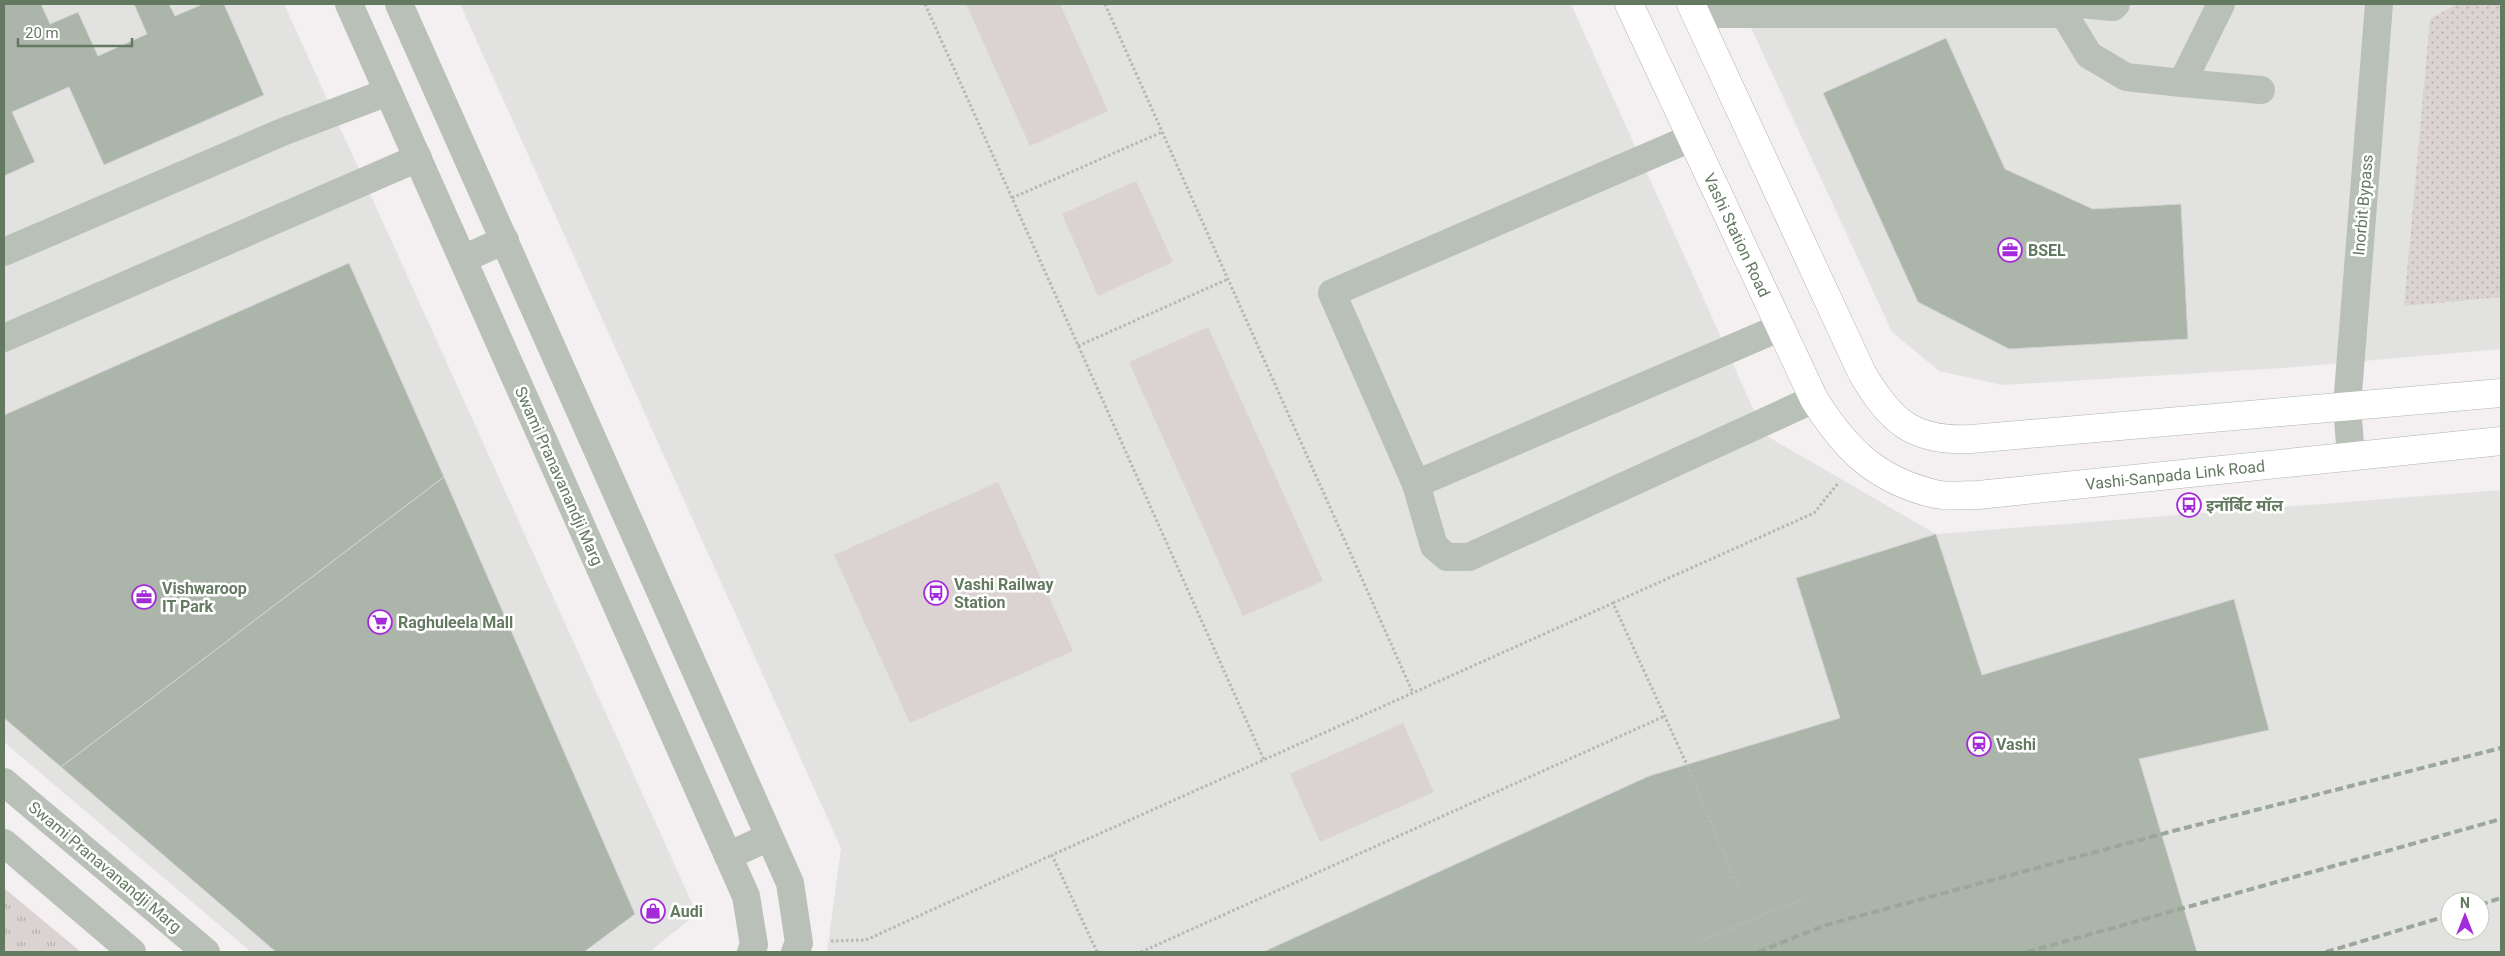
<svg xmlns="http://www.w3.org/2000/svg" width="2505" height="956" viewBox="0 0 2505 956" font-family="Roboto,'Noto Sans Devanagari',sans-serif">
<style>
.built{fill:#e2e2e0;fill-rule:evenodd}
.grass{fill:url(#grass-dots)}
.park{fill:url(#park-tufts)}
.garden{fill:#dbd3d2}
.building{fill:#abb5a9;stroke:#d5d3d4}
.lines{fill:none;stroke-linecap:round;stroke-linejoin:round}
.major-casing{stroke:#adb5ac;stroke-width:29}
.path{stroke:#b3b9b3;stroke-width:3;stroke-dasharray:2.5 2.5;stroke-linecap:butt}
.minor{stroke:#b9c0b8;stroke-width:28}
.major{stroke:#fff;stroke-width:28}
.rail{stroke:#9ca79b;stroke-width:4;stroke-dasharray:8 4;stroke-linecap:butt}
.labels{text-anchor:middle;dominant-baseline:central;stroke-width:5;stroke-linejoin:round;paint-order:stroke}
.street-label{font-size:16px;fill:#637a61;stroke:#fff}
.poi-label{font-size:16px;font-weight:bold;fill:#637a61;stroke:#fff;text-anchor:start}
</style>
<defs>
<pattern id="grass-dots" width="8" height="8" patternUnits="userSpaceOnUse" patternTransform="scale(1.25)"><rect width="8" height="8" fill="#dbd3d2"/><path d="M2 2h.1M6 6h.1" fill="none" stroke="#b5b0ae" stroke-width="1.8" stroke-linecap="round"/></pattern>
<pattern id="park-tufts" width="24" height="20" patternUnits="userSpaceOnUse" patternTransform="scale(1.25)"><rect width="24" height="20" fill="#dbd3d2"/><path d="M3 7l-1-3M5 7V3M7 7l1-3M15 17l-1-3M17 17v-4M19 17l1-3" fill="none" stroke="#b5b0ae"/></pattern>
</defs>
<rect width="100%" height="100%" fill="#f4f0f2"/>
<g class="built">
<polygon points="4,4 284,4 697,914 649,952 251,952 4,742"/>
<path d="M460,4H1571L1765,435L1936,534L2501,490V952H827L841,848ZM2450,901H2480V931H2450Z"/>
<polygon points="1740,4 2501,4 2501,349 2283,368 2002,385 1939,371 1892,332"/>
</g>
<polygon class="grass" points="2457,4 2501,4 2501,297 2404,306 2430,19"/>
<polygon class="park" points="4,888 81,952 4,952"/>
<g class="garden">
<polygon points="966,4 1060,4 1108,111 1030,146"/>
<polygon points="1136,181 1173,262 1098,296 1062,214"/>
<polygon points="1208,327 1323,581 1243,616 1129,362"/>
<polygon points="998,482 1073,651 910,723 834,555"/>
<polygon points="1403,723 1434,792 1320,842 1290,774"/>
</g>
<g class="building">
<polygon points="4,4 41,4 50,24 78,12 98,56 147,34 134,4 169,4 175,16 203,4 224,4 264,95 104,165 69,87 12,112 35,162 4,176"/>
<polygon points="1946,38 2005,169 2093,209 2181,204 2188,339 2009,349 1918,302 1823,93"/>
<polygon points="349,263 444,477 61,767 4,718 4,415"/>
<polygon points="444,477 635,914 584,952 276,952 61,767"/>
<polygon points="1936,534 1982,675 2234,599 2269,730 2139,759 2197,952 1263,952 1649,776 1840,718 1796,578"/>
</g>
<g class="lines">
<g class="major-casing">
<g id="major">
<path id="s1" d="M1629,4L1814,399C1845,449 1876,480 1935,494C1948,497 1964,495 1978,495L2501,441"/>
<path d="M1691,4L1862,373C1890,421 1913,442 1971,439L2501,393"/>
</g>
</g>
<g class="path">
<polyline points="925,4 1264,760"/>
<polyline points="1105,4 1413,693"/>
<polyline points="1012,198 1162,132"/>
<polyline points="1078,346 1228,279"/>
<polyline points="1613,603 1814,513 1839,482"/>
<polyline points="831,941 866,940 1052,855"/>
<polyline points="1700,941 1807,897"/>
<polyline points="1097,952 1052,855 1613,603 1687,765 1739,889"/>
<polyline points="1141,952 1665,716"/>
</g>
<g class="minor">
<polyline points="349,4 746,896 754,945 751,952"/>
<polyline points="399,4 790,883 799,943 795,952"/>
<polyline points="2081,4 2113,7 2116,4"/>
<polyline points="1696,14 2064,14 2089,55 2126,77 2182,83 2221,4"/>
<polyline points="2182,83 2261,90"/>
<polyline points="1691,138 1332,293 1416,484 1779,328"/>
<polyline points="4,252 285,131 388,92"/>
<polyline points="463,259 505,240"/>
<polyline points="4,338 418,158"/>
<polyline points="2351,457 2347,406 2379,4"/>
<polyline points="1416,484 1434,546 1447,557 1469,557 1814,399"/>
<polyline points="4,782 206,952"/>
<polyline points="4,843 132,952"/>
<polyline points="728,856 769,837"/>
</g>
<use href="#major" class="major"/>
<g class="rail">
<polyline points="2480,905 2501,898"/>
<polyline points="1758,952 1826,925 2173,831 2501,748"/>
<polyline points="2027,952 2501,819"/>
<polyline points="2326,952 2450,915"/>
</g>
</g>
<defs>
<g id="office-ring" transform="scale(1.25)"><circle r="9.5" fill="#fff" stroke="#a52bda" stroke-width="1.5"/><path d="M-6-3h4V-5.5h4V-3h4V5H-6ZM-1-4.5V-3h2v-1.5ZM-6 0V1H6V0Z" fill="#a52bda"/></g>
<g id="bus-ring" transform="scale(1.25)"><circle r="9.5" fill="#fff" stroke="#a52bda" stroke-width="1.5"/><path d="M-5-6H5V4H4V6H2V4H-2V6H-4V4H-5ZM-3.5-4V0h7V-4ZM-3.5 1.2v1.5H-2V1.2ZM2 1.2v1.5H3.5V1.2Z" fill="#a52bda"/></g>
<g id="supermarket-ring" transform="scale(1.25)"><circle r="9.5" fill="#fff" stroke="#a52bda" stroke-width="1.5"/><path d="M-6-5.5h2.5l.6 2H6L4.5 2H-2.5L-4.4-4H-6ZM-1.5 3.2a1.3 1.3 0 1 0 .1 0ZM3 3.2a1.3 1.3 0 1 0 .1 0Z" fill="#a52bda"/></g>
<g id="station-ring" transform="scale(1.25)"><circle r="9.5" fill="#fff" stroke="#a52bda" stroke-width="1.5"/><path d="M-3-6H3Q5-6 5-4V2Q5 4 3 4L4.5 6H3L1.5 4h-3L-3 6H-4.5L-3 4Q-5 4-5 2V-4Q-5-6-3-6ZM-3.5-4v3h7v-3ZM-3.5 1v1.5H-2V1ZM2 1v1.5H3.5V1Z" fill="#a52bda"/></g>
<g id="shop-ring" transform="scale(1.25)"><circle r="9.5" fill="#fff" stroke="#a52bda" stroke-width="1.5"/><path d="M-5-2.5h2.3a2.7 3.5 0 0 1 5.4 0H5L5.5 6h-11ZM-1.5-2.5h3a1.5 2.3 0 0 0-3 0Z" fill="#a52bda"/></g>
</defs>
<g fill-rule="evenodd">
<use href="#office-ring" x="2010" y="250"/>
<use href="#bus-ring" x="2189" y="505"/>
<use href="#bus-ring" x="936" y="593"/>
<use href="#office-ring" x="144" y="597"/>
<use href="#supermarket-ring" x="380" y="622"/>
<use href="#station-ring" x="1979" y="744"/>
<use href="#shop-ring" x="653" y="911"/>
</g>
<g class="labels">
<g class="street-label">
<text transform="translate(2363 205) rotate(-85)">Inorbit Bypass</text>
<text stroke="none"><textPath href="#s1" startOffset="255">Vashi Station Road</textPath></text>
<text stroke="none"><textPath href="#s1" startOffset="836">Vashi-Sanpada Link Road</textPath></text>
<text transform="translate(559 476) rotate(66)">Swami Pranavanandji Marg</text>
<text transform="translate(105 867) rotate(40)">Swami Pranavanandji Marg</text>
</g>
<g class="poi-label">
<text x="2028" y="250">BSEL</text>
<text x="2206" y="505">इनॉर्बिट मॉल</text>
<text x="954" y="584">Vashi Railway<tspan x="954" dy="18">Station</tspan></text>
<text x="162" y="588">Vishwaroop<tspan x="162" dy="18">IT Park</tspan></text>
<text x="398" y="622">Raghuleela Mall</text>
<text x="1996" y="744">Vashi</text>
<text x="670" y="911">Audi</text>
</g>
</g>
<rect width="2505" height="956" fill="none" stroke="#637a61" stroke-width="10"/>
<g transform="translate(2465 916)"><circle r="24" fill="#ffffff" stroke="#c1cac0"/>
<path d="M0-4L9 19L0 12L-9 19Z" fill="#a52bda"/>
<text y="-8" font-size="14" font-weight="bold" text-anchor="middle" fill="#637a61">N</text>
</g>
<path d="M18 38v8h114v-8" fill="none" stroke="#637a61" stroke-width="2.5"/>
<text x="25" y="38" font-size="15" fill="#637a61" stroke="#ffffff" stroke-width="4" paint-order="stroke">20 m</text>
</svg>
